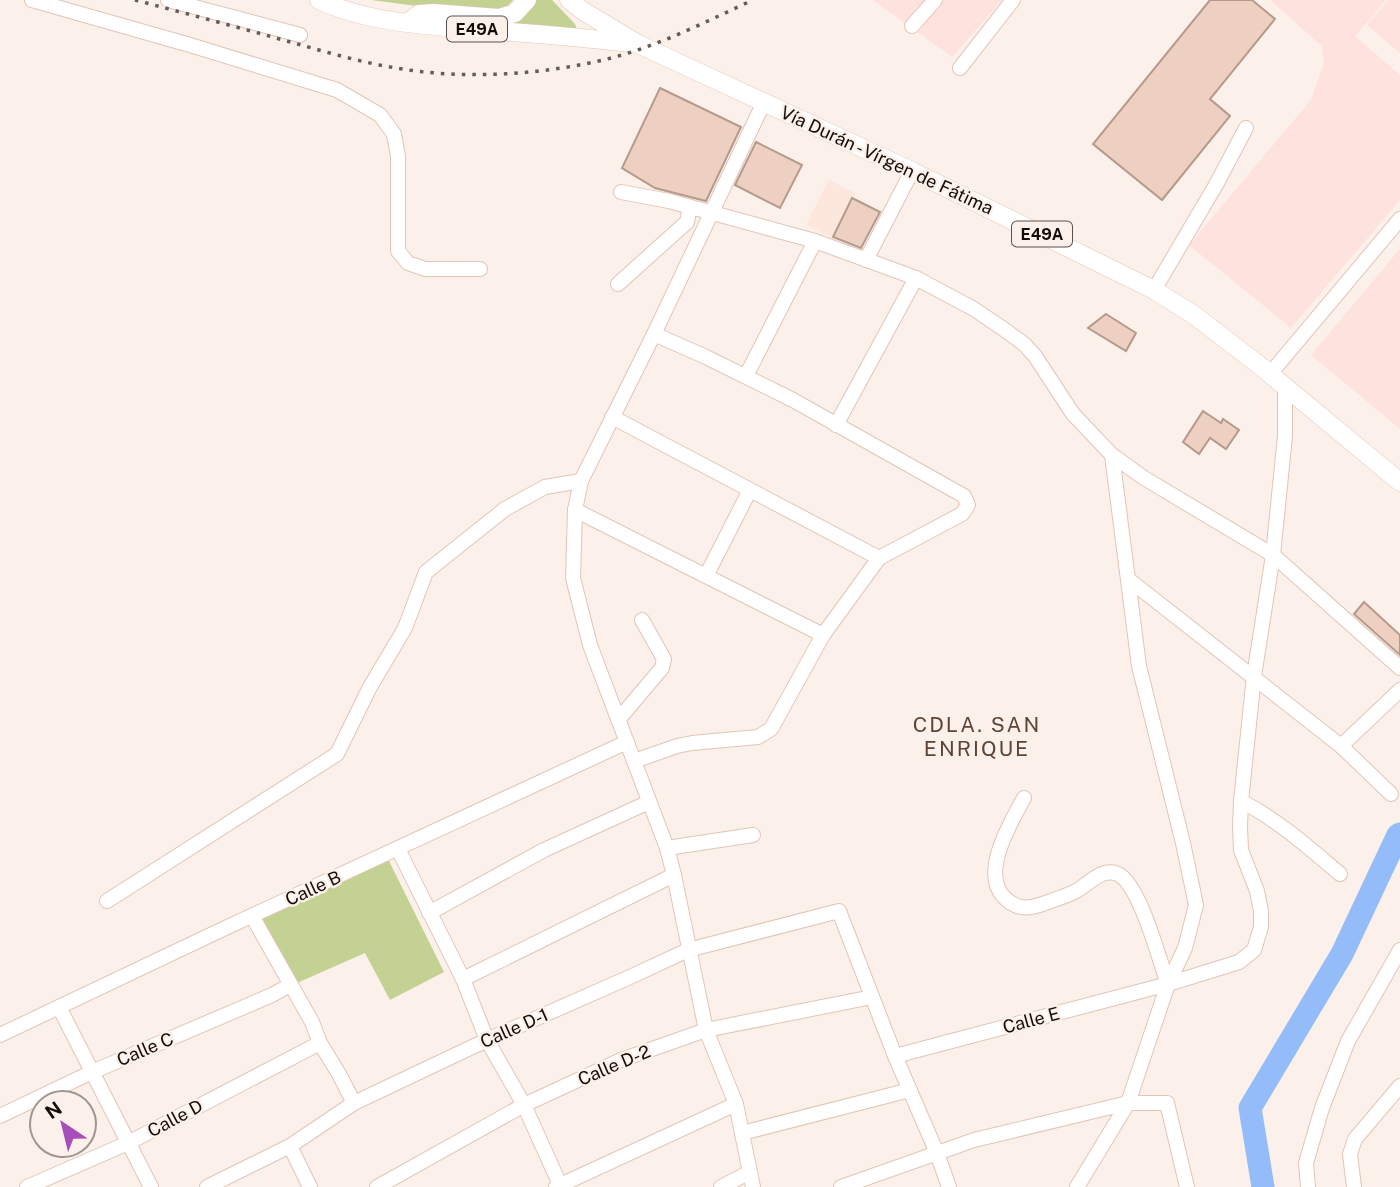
<svg xmlns="http://www.w3.org/2000/svg" width="1400" height="1187" viewBox="0 0 1400 1187" font-family="'Public Sans',sans-serif">
<style>
.built{fill:#fde6db}
.industrial{fill:#fde2dd}
.green{fill:#c3d293}
.lines{fill:none;stroke-linecap:round;stroke-linejoin:round}
.river{stroke:#93bcf9;stroke-width:23}
.building{fill:#edd0c1;stroke:#b59a8b;stroke-width:2}
.minor-casing{stroke:#e1c5b6;stroke-width:16}
.major-casing{stroke:#e1c5b6;stroke-width:19}
.minor{stroke:#fff;stroke-width:14}
.major{stroke:#fff;stroke-width:18}
.rail{stroke:#665b56;stroke-width:3.5;stroke-dasharray:3.5 7;stroke-linecap:butt}
.labels{text-anchor:middle;dominant-baseline:central;stroke-width:5;stroke-linejoin:round;paint-order:stroke}
.shield{fill:#fcf0ea;stroke:#5a504b;stroke-width:2}
.shield-label{font-size:16px;font-weight:bold;fill:#150c07}
.street-label{font-size:18px;fill:#150c07;stroke:#fcf0ea}
.quarter-label{font-size:21px;letter-spacing:2px;fill:#5c4538;stroke:#fcf0ea}
</style>
<rect width="100%" height="100%" fill="#fcf0ea"/>
<polygon class="built" points="829,180 855,193 832,238 806,225"/>
<g class="industrial">
<polygon points="873,0 1002,0 952,57"/>
<polygon points="1270,0 1386,0 1355,36 1400,75 1400,200 1291,328 1189,245 1311,100 1324,62 1322,46"/>
<polygon points="1388,0 1400,0 1400,53 1367,25"/>
<polygon points="1400,249 1400,429 1311,355"/>
</g>
<g class="green">
<polygon points="371,0 513,0 505,9 500,11 425,7"/>
<polygon points="530,0 552,0 575,24 577,29 509,25"/>
<polygon points="387,857 444,972 390,1000 365,953 297,983 261,916"/>
</g>
<g class="lines">
<polyline class="river" points="1263,1187 1250,1108 1342,954 1398,835 1400,834"/>
</g>
<g class="building">
<polygon points="1210,0 1252,0 1275,19 1210,99 1230,116 1162,200 1093,144"/>
<polygon points="660,88 741,127 706,201 655,188 622,168"/>
<polygon points="756,142 802,165 780,208 735,185"/>
<polygon points="852,198 880,212 861,248 833,237"/>
<polygon points="1106,314 1136,333 1126,351 1088,328"/>
<polygon points="1203,411 1221,423 1223,419 1239,430 1226,449 1210,438 1199,454 1183,442"/>
<polygon points="1364,602 1400,635 1400,655 1354,614"/>
</g>
<g class="lines">
<g class="minor-casing">
<g id="minor">
<polyline points="32,0 190,45 337,90 380,115 394,134 398,156 398,251 408,263 425,269 480,269"/>
<polyline points="168,0 300,35"/>
<polyline points="912,26 935,0"/>
<polyline points="960,68 1013,0"/>
<polyline points="621,192 669,201 815,241 916,278 974,309 1005,330 1024,344 1035,356 1073,414 1112,455 1139,666 1183,843 1196,905 1185,948 1168,984 1128,1103 1077,1187"/>
<polyline points="866,260 912,171"/>
<polyline points="618,284 687,222 690,207"/>
<polyline points="1154,290 1217,183 1246,128"/>
<polyline points="1270,374 1400,219"/>
<polyline points="746,376 815,241"/>
<polyline points="612,417 879,558"/>
<polyline points="836,425 916,278"/>
<polyline points="1112,455 1144,478 1273,555 1400,668"/>
<polyline points="575,510 823,635"/>
<polyline points="706,576 750,490"/>
<polyline points="1128,579 1341,746 1391,794"/>
<polyline points="618,720 662,668 664,659 642,620"/>
<polyline points="1341,746 1400,690"/>
<polyline points="634,761 677,746 692,743 758,737 771,729 823,635 879,558 962,514 968,505 964,496 793,400 706,357 654,334"/>
<path d="M1024,798C1011,822 981,871 1003,896C1018,913 1033,908 1051,901C1059,898 1069,895 1076,891C1089,884 1102,867 1118,874C1140,885 1159,959 1168,984"/>
<path d="M1241,801C1278,820 1309,848 1340,874"/>
<polyline points="667,848 753,835"/>
<polyline points="398,849 463,979 487,1040 524,1105 561,1187"/>
<polyline points="107,901 337,754 370,687 405,628 426,572 505,509 545,487 581,481"/>
<polyline points="429,913 544,850 649,802"/>
<polyline points="252,916 312,1022 320,1043 339,1074 354,1103"/>
<polyline points="463,979 674,875"/>
<polyline points="59,1007 151,1187"/>
<polyline points="0,1035 221,930 627,742"/>
<polyline points="895,1056 1168,984 1239,962 1254,950 1261,927 1261,911 1257,891 1241,850 1240,827 1241,801 1254,676 1273,555 1285,436 1285,385"/>
<polyline points="0,1116 92,1072 272,995 290,985"/>
<polyline points="742,1133 910,1090"/>
<polyline points="290,1146 310,1187"/>
<polyline points="27,1187 128,1143 320,1043"/>
<polyline points="207,1187 290,1146 354,1103 487,1040 630,977 688,950 839,911 895,1056 937,1153 949,1187"/>
<polyline points="377,1187 524,1105 621,1060 706,1030 872,997"/>
<polyline points="556,1187 736,1104"/>
<polyline points="721,1187 750,1172"/>
<polyline points="753,1187 736,1104 706,1030 674,875 667,848 590,645 573,578 575,510 581,481 654,334 764,102"/>
<polyline points="841,1187 974,1140 1128,1103 1167,1103 1187,1187"/>
<polyline points="1308,1187 1306,1163 1322,1108 1348,1041 1400,950"/>
<polyline points="1354,1187 1350,1154 1355,1139 1400,1086"/>
</g>
</g>
<g class="major-casing">
<g id="major">
<path d="M319,0C373,25 438,26 497,31C541,34 585,38 630,43"/>
<polyline points="569,0 583,11 638,44 912,171 1154,290 1194,315 1259,365 1400,482"/>
<polyline points="408,22 419,14 433,13 499,18 515,13 527,0"/>
</g>
</g>
<use href="#minor" class="minor"/>
<use href="#major" class="major"/>
<path class="rail" d="M135,0C184,13 234,26 283,40C320,50 358,62 396,68C464,80 544,75 611,58C661,45 707,21 753,0"/>
</g>
<g class="labels">
<g class="shield">
<rect x="447" y="16.5" width="60" height="25" rx="5"/>
<rect x="1012" y="221.5" width="60" height="25" rx="5"/>
</g>
<g class="shield-label">
<text x="477" y="29">E49A</text>
<text x="1042" y="234">E49A</text>
</g>
<g class="street-label">
<text transform="translate(887 160) rotate(25)">Vía Durán - Vírgen de Fátima</text>
<text transform="translate(313 888) rotate(-25)">Calle B</text>
<text transform="translate(1031 1020) rotate(-15)">Calle E</text>
<text transform="translate(514 1028) rotate(-24)">Calle D-1</text>
<text transform="translate(145 1049) rotate(-23)">Calle C</text>
<text transform="translate(614 1065) rotate(-23)">Calle D-2</text>
<text transform="translate(175 1118) rotate(-28)">Calle D</text>
</g>
<g class="quarter-label">
<text x="977" y="724">CDLA. SAN<tspan x="977" dy="24">ENRIQUE</tspan></text>
</g>
</g>
<g transform="translate(63 1124) rotate(325)"><circle r="33" fill="#fcf0ea" stroke="#a0958f" stroke-width="2"/>
<path d="M0-5L12 26L0 18L-12 26Z" fill="#a74eba"/>
<text y="-10" font-size="19" font-weight="bold" text-anchor="middle" fill="#150c07">N</text>
</g>
</svg>
